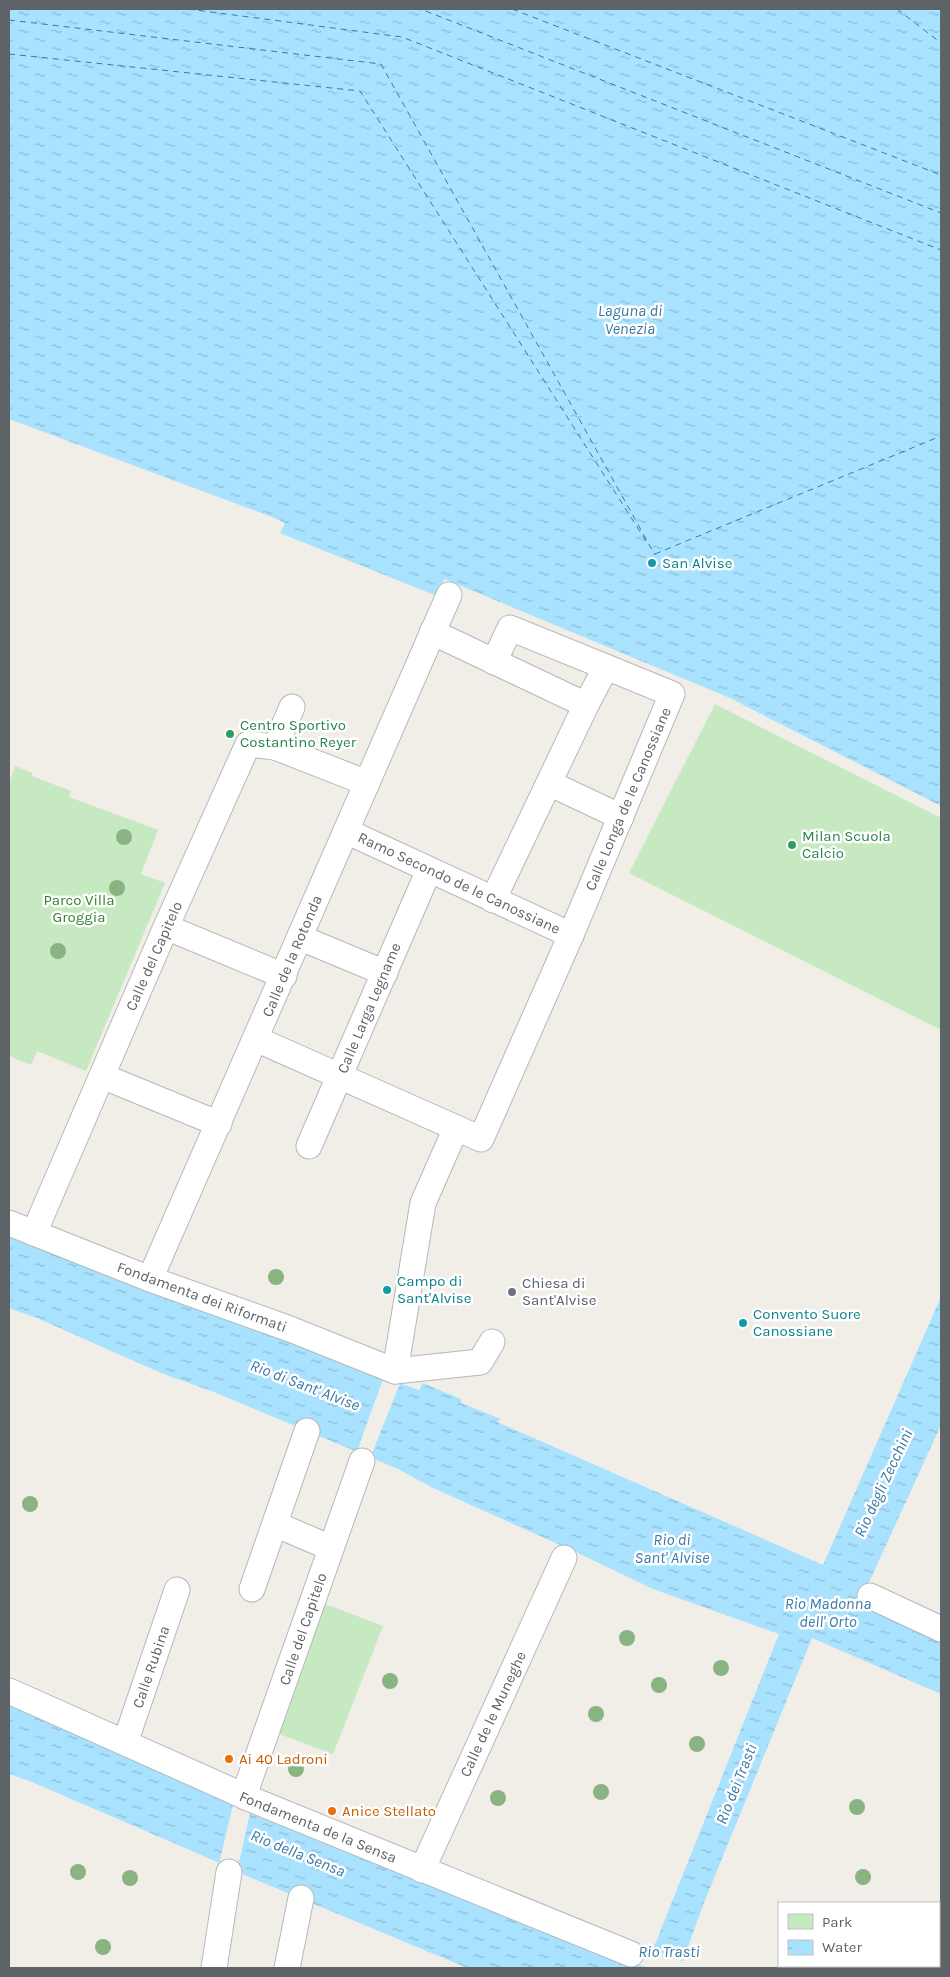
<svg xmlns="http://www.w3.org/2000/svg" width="950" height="1977" viewBox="0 0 950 1977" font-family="Karla,sans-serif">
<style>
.park{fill:#c6e9c2}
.water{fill:url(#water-ripples)}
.pier{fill:#f1ede7}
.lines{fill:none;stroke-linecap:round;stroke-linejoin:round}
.ferry{stroke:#3979a5;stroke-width:1;stroke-dasharray:6 5;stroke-linecap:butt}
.pedestrian-casing{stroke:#b4b8bc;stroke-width:27}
.pedestrian{stroke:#fff;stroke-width:25}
.tree{fill:#8ab382}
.culture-dot{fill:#0f9aa8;stroke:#fff;stroke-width:2}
.leisure-dot{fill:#2e9e5b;stroke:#fff;stroke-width:2}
.worship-dot{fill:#6b7280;stroke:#fff;stroke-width:2}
.food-dot{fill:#e8710a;stroke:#fff;stroke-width:2}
.labels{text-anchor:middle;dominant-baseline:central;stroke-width:5;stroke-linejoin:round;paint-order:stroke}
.culture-label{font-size:15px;fill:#0d838f;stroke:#fff;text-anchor:start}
.leisure-label{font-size:15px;fill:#27864d;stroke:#fff;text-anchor:start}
.street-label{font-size:15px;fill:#5e6368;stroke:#fff}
.park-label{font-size:15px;fill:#358330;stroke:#fff}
.worship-label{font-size:15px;fill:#5b616d;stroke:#fff;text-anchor:start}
.food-label{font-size:15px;fill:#c56008;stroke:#fff;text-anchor:start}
.water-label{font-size:16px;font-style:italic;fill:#3979a5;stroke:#fff}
</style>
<defs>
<pattern id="water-ripples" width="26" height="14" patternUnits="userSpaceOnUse" patternTransform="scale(1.25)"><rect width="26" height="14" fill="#a8e2ff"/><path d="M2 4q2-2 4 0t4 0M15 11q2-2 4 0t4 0" fill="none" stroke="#8cbbd2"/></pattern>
</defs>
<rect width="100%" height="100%" fill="#f1ede7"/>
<g class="park">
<polygon points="715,704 941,818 941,1030 629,873"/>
<polygon points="15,766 32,773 32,776 71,791 69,797 158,830 141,874 165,883 86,1071 37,1051 31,1065 9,1056 9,777 11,778"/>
<polygon points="323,1603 383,1626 333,1754 274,1732"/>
</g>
<g class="water">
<polygon points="9,9 941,9 941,806 730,698 459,585 444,579 437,596 280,533 285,523 272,517 9,419"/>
<polygon points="9,1237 384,1378 419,1390 423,1383 461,1399 461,1403 501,1419 497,1422 823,1565 941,1297 941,1425 860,1602 941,1641 941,1694 812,1638 705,1900 680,1968 464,1968 465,1967 237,1872 222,1864 32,1782 9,1774 9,1704 646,1967 779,1634 653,1589 578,1553 433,1488 398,1469 214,1392 161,1373 37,1318 9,1308"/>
</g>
<g class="pier">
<polygon points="384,1376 401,1381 369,1461 356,1454"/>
<polygon points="234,1801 251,1808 237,1872 219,1863"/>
<polygon points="650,1949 685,1962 683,1968 649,1968 628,1961 629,1959 644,1964"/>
</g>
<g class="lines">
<g class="ferry">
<polyline points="188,9 402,37 941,250"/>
<polyline points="415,9 423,10 941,213"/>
<polyline points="512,9 941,175"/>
<polyline points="897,9 941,43"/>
<polyline points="9,20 381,64 655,555"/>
<polyline points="9,54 360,91 646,541"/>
<polyline points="655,554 941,436"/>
</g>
<g class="pedestrian-casing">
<g id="pedestrian">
<polyline points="494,662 510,628 606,667"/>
<polyline points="275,747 367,783"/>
<polyline points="549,783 621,817"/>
<polyline points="346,831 571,935"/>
<polyline points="493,900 586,705"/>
<polyline points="166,927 284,976"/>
<polyline points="301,938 385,973"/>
<polyline points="256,1039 481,1139 571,935 672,694 606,667 586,705 432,632"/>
<polyline points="102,1076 219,1124"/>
<polyline points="309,1146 429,870"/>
<polyline points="9,1223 150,1279 290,1329 395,1371 480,1362 492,1342"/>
<polyline points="34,1233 166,927 248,744 275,747 292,707"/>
<polyline points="150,1279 449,595"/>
<polyline points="395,1371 423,1203 456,1128"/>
<polyline points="275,1524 331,1548"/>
<polyline points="252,1589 307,1431"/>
<polyline points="870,1596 941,1629"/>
<polyline points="9,1691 253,1800 631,1954"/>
<polyline points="125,1743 177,1590"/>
<polyline points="245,1797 248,1784 362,1461"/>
<polyline points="422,1870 564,1558"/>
<polyline points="214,1968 229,1872"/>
<polyline points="287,1968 301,1898"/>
</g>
</g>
<use href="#pedestrian" class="pedestrian"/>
</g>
<g class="tree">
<circle cx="124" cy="837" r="8"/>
<circle cx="117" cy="888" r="8"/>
<circle cx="58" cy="951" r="8"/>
<circle cx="276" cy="1277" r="8"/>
<circle cx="30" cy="1504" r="8"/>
<circle cx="627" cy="1638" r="8"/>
<circle cx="721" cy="1668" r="8"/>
<circle cx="390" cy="1681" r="8"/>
<circle cx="659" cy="1685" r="8"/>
<circle cx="596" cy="1714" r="8"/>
<circle cx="697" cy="1744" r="8"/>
<circle cx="296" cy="1769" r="8"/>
<circle cx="601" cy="1792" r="8"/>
<circle cx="498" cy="1798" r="8"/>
<circle cx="857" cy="1807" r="8"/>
<circle cx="78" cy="1872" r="8"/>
<circle cx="863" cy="1877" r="8"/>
<circle cx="130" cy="1878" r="8"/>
<circle cx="103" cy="1947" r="8"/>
</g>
<g class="culture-dot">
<circle cx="652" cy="563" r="5"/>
<circle cx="387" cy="1290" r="5"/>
<circle cx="743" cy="1323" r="5"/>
</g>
<g class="leisure-dot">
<circle cx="230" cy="734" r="5"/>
<circle cx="792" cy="845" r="5"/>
</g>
<circle class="worship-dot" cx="512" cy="1292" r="5"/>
<g class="food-dot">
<circle cx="229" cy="1759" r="5"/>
<circle cx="332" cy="1811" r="5"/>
</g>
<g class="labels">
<g class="culture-label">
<text x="662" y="563">San Alvise</text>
<text x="397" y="1281">Campo di<tspan x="397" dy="17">Sant'Alvise</tspan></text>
<text x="753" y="1314">Convento Suore<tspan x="753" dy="17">Canossiane</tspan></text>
</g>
<g class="leisure-label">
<text x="240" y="725">Centro Sportivo<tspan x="240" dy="17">Costantino Reyer</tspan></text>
<text x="802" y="836">Milan Scuola<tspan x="802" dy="17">Calcio</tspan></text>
</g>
<g class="street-label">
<text transform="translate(628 799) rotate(-67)">Calle Longa de le Canossiane</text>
<text transform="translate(459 883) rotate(25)">Ramo Secondo de le Canossiane</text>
<text transform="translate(154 956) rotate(-66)">Calle del Capitelo</text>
<text transform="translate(292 956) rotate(-67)">Calle de la Rotonda</text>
<text transform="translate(369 1008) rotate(-67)">Calle Larga Legname</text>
<text transform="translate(202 1297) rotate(20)">Fondamenta dei Riformati</text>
<text transform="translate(303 1629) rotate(-71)">Calle del Capitelo</text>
<text transform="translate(151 1667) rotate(-71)">Calle Rubina</text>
<text transform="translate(493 1714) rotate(-65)">Calle de le Muneghe</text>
<text transform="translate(318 1827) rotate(22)">Fondamenta de la Sensa</text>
</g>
<g class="park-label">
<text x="79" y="900">Parco Villa<tspan x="79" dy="17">Groggia</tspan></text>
</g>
<g class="worship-label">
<text x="522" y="1283">Chiesa di<tspan x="522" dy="17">Sant'Alvise</tspan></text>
</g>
<g class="food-label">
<text x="239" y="1759">Ai 40 Ladroni</text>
<text x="342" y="1811">Anice Stellato</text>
</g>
<g class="water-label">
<text x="630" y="310">Laguna di<tspan x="630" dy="18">Venezia</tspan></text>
<text transform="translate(305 1385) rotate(21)">Rio di Sant' Alvise</text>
<text transform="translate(883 1483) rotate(-65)">Rio degli Zecchini</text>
<text x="672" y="1539">Rio di<tspan x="672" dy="18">Sant' Alvise</tspan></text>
<text x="828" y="1603">Rio Madonna<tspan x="828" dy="18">dell' Orto</tspan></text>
<text transform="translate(736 1784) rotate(-68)">Rio dei Trasti</text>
<text transform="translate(298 1853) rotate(22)">Rio della Sensa</text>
<text x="669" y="1951">Rio Trasti</text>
</g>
</g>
<rect width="950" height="1977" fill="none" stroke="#5e6368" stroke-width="20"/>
<rect x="778" y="1902" width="162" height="65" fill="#ffffff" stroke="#bfc1c3"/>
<rect x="788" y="1914" width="25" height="15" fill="#c6e9c2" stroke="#bfc1c3"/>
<text x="822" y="1927" font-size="15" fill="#5e6368">Park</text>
<rect x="788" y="1940" width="25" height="15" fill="url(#water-ripples)" stroke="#bfc1c3"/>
<text x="822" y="1952" font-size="15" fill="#5e6368">Water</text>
</svg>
